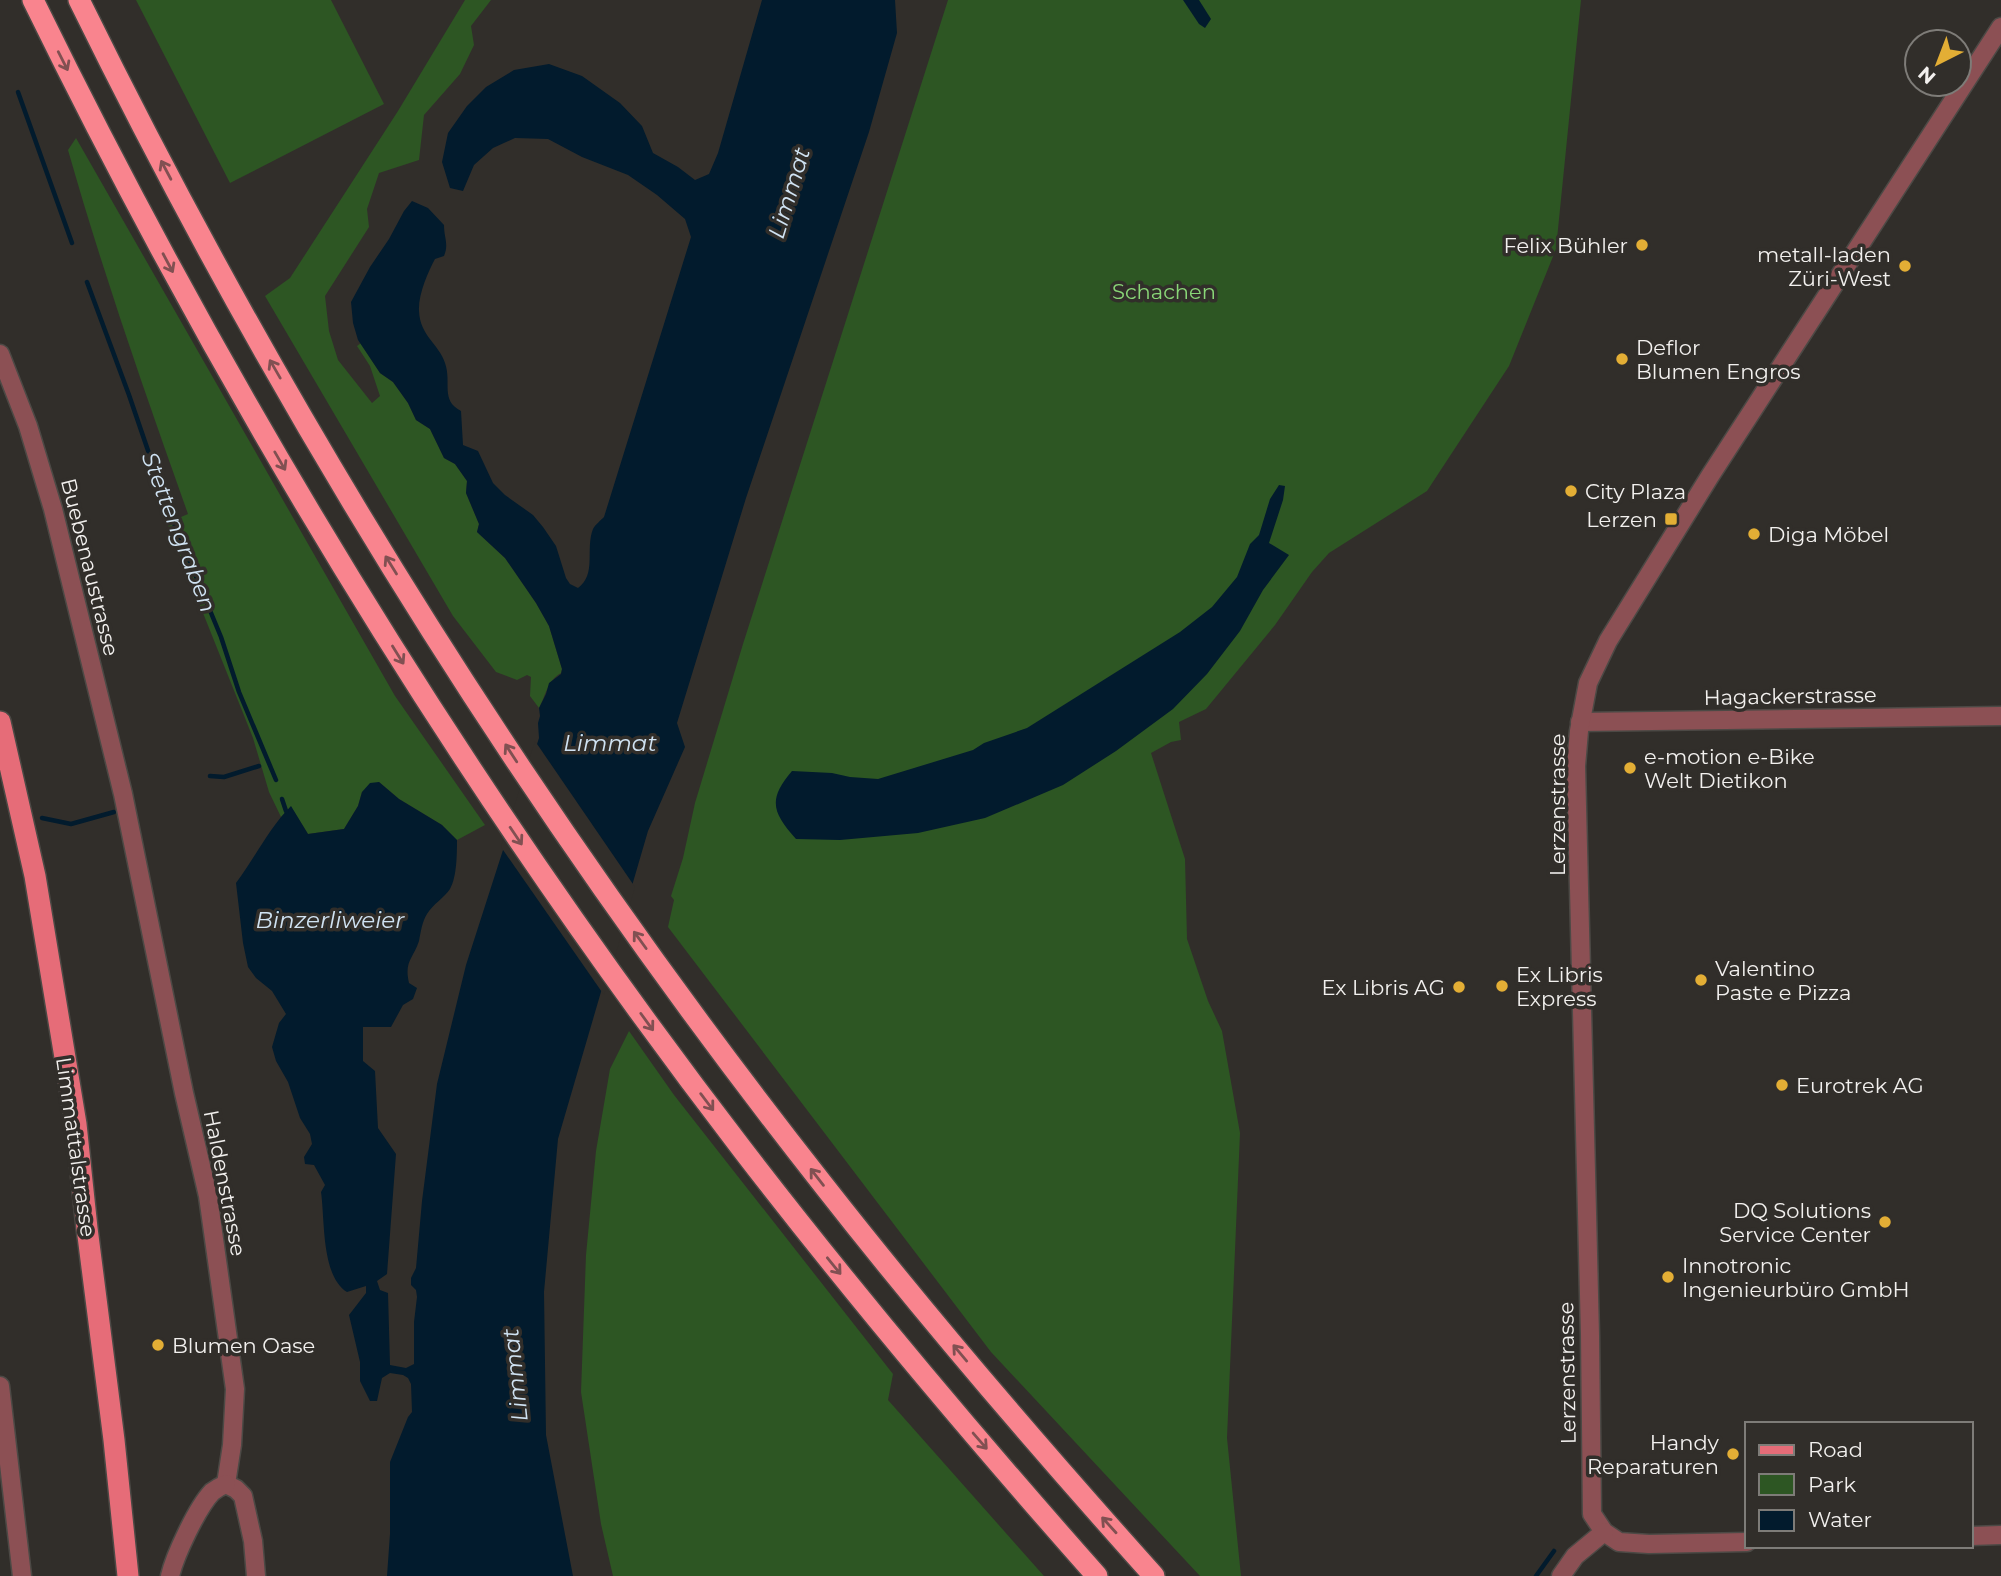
<svg xmlns="http://www.w3.org/2000/svg" width="2001" height="1576" viewBox="0 0 2001 1576" font-family="Montserrat,sans-serif">
<style>
.green{fill:#2d5623}
.water{fill:#021b2d}
.pier{fill:#312e2a}
.lines{fill:none;stroke-linecap:round;stroke-linejoin:round}
.stream{stroke:#021b2d;stroke-width:4.5}
.minor-casing{stroke:#4c4945;stroke-width:21}
.major-casing{stroke:#4c4945;stroke-width:24}
.highway-casing{stroke:#4c4945;stroke-width:24}
.minor{stroke:#8c5054;stroke-width:18}
.major{stroke:#e66c78;stroke-width:21}
.highway{stroke:#f9848e;stroke-width:21}
.oneway{stroke:#815052}
.poi-dot{fill:#e3ae35;stroke:#312e2a;stroke-width:2.5}
.labels{text-anchor:middle;dominant-baseline:central;stroke-width:7;stroke-linejoin:round;paint-order:stroke}
.poi-label{font-size:21px;fill:#f2f0ee;stroke:#312e2a;text-anchor:start}
.park-label{font-size:21px;fill:#89d677;stroke:#312e2a}
.street-label{font-size:21px;fill:#f2f0ee;stroke:#312e2a}
.water-label{font-size:23px;font-style:italic;fill:#d0e3f3;stroke:#312e2a}
</style>
<rect width="100%" height="100%" fill="#312e2a"/>
<g class="green">
<polygon points="136,0 331,0 384,104 230,183"/>
<path d="M465,0H491L471,26L474,45L460,74L424,115L419,160L379,173L367,209L369,227L325,296L329,331L338,360L372,403L380,396L370,366L357,346L361,343L380,373L393,382L408,403L416,420L430,429L444,458L455,464L467,481L466,493L479,524L477,532L505,558L536,603L549,626L562,669L561,673C547,681 546,695 539,708L530,696L531,677L527,675L517,680L496,672L453,616L265,296L290,278L398,111Z"/>
<polygon points="948,0 1581,0 1556,249 1509,366 1427,491 1329,553 1312,572 1275,625 1206,709 1179,722 1181,740 1171,742 1151,753 1185,859 1187,939 1208,1001 1222,1031 1240,1133 1227,1438 1241,1576 1200,1576 991,1352 668,927 674,900 671,896 683,858 695,803 743,644"/>
<path d="M76,138L395,696L485,825L457,840L442,825L399,799L379,782L362,792L358,806L344,829L308,834L291,807L281,817L269,792L253,738L167,523L188,514C145,393 103,273 68,150Z"/>
<polygon points="629,1031 674,1095 893,1374 888,1400 1044,1576 613,1576 601,1524 581,1392 586,1255 596,1151 610,1069"/>
</g>
<g class="water">
<path d="M762,0H895L897,33L869,132L746,498L677,723L685,747L648,831L558,1139L544,1292L546,1435L573,1576H387L390,1534V1462L408,1417L412,1412L411,1384L408,1378L403,1375L390,1373L382,1378L377,1401H370L360,1381V1362L349,1315L366,1293V1286L347,1292C321,1276 325,1220 321,1192L325,1185L314,1165L305,1164L304,1157L312,1144L310,1134L300,1118L288,1082L276,1061L272,1047L279,1023L286,1014L272,991L256,978L248,967L243,943L236,883C255,858 269,828 291,806L308,834L344,829L358,806L362,792L370,783L379,782L399,799L442,825L457,840C457,853 457,877 450,889C444,898 433,904 427,914C422,922 421,931 419,941C413,959 404,961 409,983L417,988L413,999L403,1005L391,1027H363V1061L375,1071L378,1128L396,1154L387,1274L377,1281L380,1290L388,1293L390,1365L406,1368L414,1364V1322L417,1297L416,1290L411,1285V1278L416,1268L422,1201L437,1084L466,965L539,738L538,723L540,716L539,708L546,694L549,683L561,674L562,669L549,626L536,603L505,558L477,532L479,524L466,493L467,481L455,464L444,458L430,429L416,420L408,403L393,382L380,373L358,340L353,323L351,302L370,267L389,239L404,211L412,201L428,208L444,225C444,238 449,244 444,256L435,259C428,272 418,295 419,311C420,336 439,344 445,363C452,383 440,400 461,411L463,445L478,451L493,483L505,495L533,515L543,527L556,546L566,578L570,584L578,588C597,574 585,549 593,529C595,525 601,520 604,517L691,237L685,219L657,195L628,175L582,157L548,139L515,138L493,148L474,165L463,191L450,188L442,162L448,133L467,106L486,87L514,70L549,64L582,76L620,103L642,126L653,153L678,167L695,180L709,174L718,153Z"/>
<polygon points="1183,0 1199,0 1211,19 1205,28 1199,24"/>
<path d="M1279,485L1285,486L1283,500L1269,543L1289,555L1263,590L1240,631L1207,674L1173,709L1116,751L1063,785L985,818L918,833L840,840L796,839C773,813 767,800 792,771L832,773L850,777L878,779L973,750L984,743L1027,728L1180,632L1212,607L1237,577L1250,544L1259,535L1270,499Z"/>
</g>
<polygon class="pier" points="535,741 635,887 604,995 501,847"/>
<g class="lines">
<g class="stream">
<polyline points="18,92 72,243"/>
<polyline points="87,282 129,395 168,509 221,637 239,692 276,780"/>
<polyline points="210,776 224,777 259,766"/>
<polyline points="282,799 286,811"/>
<polyline points="42,818 71,824 114,812"/>
<polyline points="1536,1576 1554,1551"/>
</g>
<g class="minor-casing">
<g id="minor">
<polyline points="0,354 28,426 53,509 123,794 184,1093 208,1196 235,1389 232,1445 226,1484 236,1489 243,1496 253,1541 256,1576"/>
<polyline points="1580,722 2001,716"/>
<polyline points="0,1386 22,1576"/>
<polyline points="1971,1536 2001,1535"/>
<polyline points="1747,1542 1649,1544 1619,1542 1604,1532 1592,1514 1590,1335 1576,766 1579,731 1588,683 1608,641 1710,476 2001,27"/>
<path d="M170,1576C175,1555 197,1508 212,1492C216,1489 221,1486 226,1484"/>
<polyline points="1561,1576 1575,1556 1604,1532"/>
</g>
</g>
<g class="major-casing">
<polyline id="major" points="0,722 35,876 76,1124 87,1228 114,1440 128,1576"/>
</g>
<g class="highway-casing">
<g id="highway">
<path d="M33,0C231,405 467,791 742,1149C855,1296 974,1437 1097,1576"/>
<path d="M79,0C285,420 535,819 825,1187C930,1321 1041,1450 1154,1576"/>
</g>
</g>
<use href="#minor" class="minor"/>
<use href="#major" class="major"/>
<use href="#highway" class="highway"/>
</g>
<defs><path id="oneway-shaft" d="M-6 0H5M1.5-3L5.5 0L1.5 3" fill="none" stroke-width="1.6" stroke-linecap="round" stroke-linejoin="round" transform="scale(1.75)"/></defs>
<g class="oneway">
<use href="#oneway-shaft" transform="translate(63 61) rotate(63)"/>
<use href="#oneway-shaft" transform="translate(166 170) rotate(-118)"/>
<use href="#oneway-shaft" transform="translate(168 263) rotate(62)"/>
<use href="#oneway-shaft" transform="translate(275 369) rotate(-120)"/>
<use href="#oneway-shaft" transform="translate(280 461) rotate(60)"/>
<use href="#oneway-shaft" transform="translate(391 565) rotate(-122)"/>
<use href="#oneway-shaft" transform="translate(398 655) rotate(58)"/>
<use href="#oneway-shaft" transform="translate(511 753) rotate(-123)"/>
<use href="#oneway-shaft" transform="translate(516 836) rotate(56)"/>
<use href="#oneway-shaft" transform="translate(640 940) rotate(-126)"/>
<use href="#oneway-shaft" transform="translate(647 1022) rotate(54)"/>
<use href="#oneway-shaft" transform="translate(707 1102) rotate(53)"/>
<use href="#oneway-shaft" transform="translate(817 1177) rotate(-128)"/>
<use href="#oneway-shaft" transform="translate(834 1266) rotate(51)"/>
<use href="#oneway-shaft" transform="translate(960 1353) rotate(-130)"/>
<use href="#oneway-shaft" transform="translate(980 1441) rotate(49)"/>
<use href="#oneway-shaft" transform="translate(1109 1525) rotate(-132)"/>
</g>
<g class="poi-dot">
<circle cx="1642" cy="245" r="7"/>
<circle cx="1905" cy="266" r="7"/>
<circle cx="1622" cy="359" r="7"/>
<circle cx="1571" cy="491" r="7"/>
<rect x="1664" y="512" width="14" height="14" rx="3.5"/>
<circle cx="1754" cy="534" r="7"/>
<circle cx="1630" cy="768" r="7"/>
<circle cx="1701" cy="980" r="7"/>
<circle cx="1502" cy="986" r="7"/>
<circle cx="1459" cy="987" r="7"/>
<circle cx="1782" cy="1085" r="7"/>
<circle cx="1885" cy="1222" r="7"/>
<circle cx="1668" cy="1277" r="7"/>
<circle cx="158" cy="1345" r="7"/>
<circle cx="1733" cy="1454" r="7"/>
</g>
<g class="labels">
<g class="poi-label">
<text x="1628" y="245" text-anchor="end">Felix Bühler</text>
<text x="1891" y="254" text-anchor="end">metall-laden<tspan x="1891" dy="24">Züri-West</tspan></text>
<text x="1636" y="347">Deflor<tspan x="1636" dy="24">Blumen Engros</tspan></text>
<text x="1585" y="491">City Plaza</text>
<text x="1657" y="519" text-anchor="end">Lerzen</text>
<text x="1768" y="534">Diga Möbel</text>
<text x="1644" y="756">e-motion e-Bike<tspan x="1644" dy="24">Welt Dietikon</tspan></text>
<text x="1715" y="968">Valentino<tspan x="1715" dy="24">Paste e Pizza</tspan></text>
<text x="1516" y="974">Ex Libris<tspan x="1516" dy="24">Express</tspan></text>
<text x="1445" y="987" text-anchor="end">Ex Libris AG</text>
<text x="1796" y="1085">Eurotrek AG</text>
<text x="1871" y="1210" text-anchor="end">DQ Solutions<tspan x="1871" dy="24">Service Center</tspan></text>
<text x="1682" y="1265">Innotronic<tspan x="1682" dy="24">Ingenieurbüro GmbH</tspan></text>
<text x="172" y="1345">Blumen Oase</text>
<text x="1719" y="1442" text-anchor="end">Handy<tspan x="1719" dy="24">Reparaturen</tspan></text>
</g>
<g class="park-label">
<text x="1164" y="291">Schachen</text>
</g>
<g class="street-label">
<text transform="translate(90 567) rotate(76)">Buebenaustrasse</text>
<text transform="translate(1790 696) rotate(-1)">Hagackerstrasse</text>
<text transform="translate(1557 805) rotate(-90)">Lerzenstrasse</text>
<text transform="translate(76 1147) rotate(82)">Limmattalstrasse</text>
<text transform="translate(225 1183) rotate(79)">Haldenstrasse</text>
<text transform="translate(1567 1373) rotate(-91)">Lerzenstrasse</text>
</g>
<g class="water-label">
<text transform="translate(789 193) rotate(-73)">Limmat</text>
<text transform="translate(179 532) rotate(69)">Stettengraben</text>
<text x="610" y="743">Limmat</text>
<text x="330" y="920">Binzerliweier</text>
<text transform="translate(515 1375) rotate(-96)">Limmat</text>
</g>
</g>
<rect x="1745" y="1422" width="228" height="126" fill="#312e2a" stroke="#7e7c78" stroke-width="2"/>
<rect x="1759" y="1445" width="35" height="10" fill="#e66c78" stroke="#7e7c78" stroke-width="2"/>
<text x="1808" y="1457" font-size="21" fill="#f2f0ee">Road</text>
<rect x="1759" y="1474" width="35" height="21" fill="#2d5623" stroke="#7e7c78" stroke-width="2"/>
<text x="1808" y="1492" font-size="21" fill="#f2f0ee">Park</text>
<rect x="1759" y="1510" width="35" height="21" fill="#021b2d" stroke="#7e7c78" stroke-width="2"/>
<text x="1808" y="1527" font-size="21" fill="#f2f0ee">Water</text>
<g transform="translate(1938 63) rotate(222)"><circle r="33" fill="#312e2a" stroke="#7e7c78" stroke-width="2"/>
<path d="M0-5L12 26L0 18L-12 26Z" fill="#e3ae35"/>
<text y="-10" font-size="19" font-weight="bold" text-anchor="middle" fill="#f2f0ee">N</text>
</g>
</svg>
